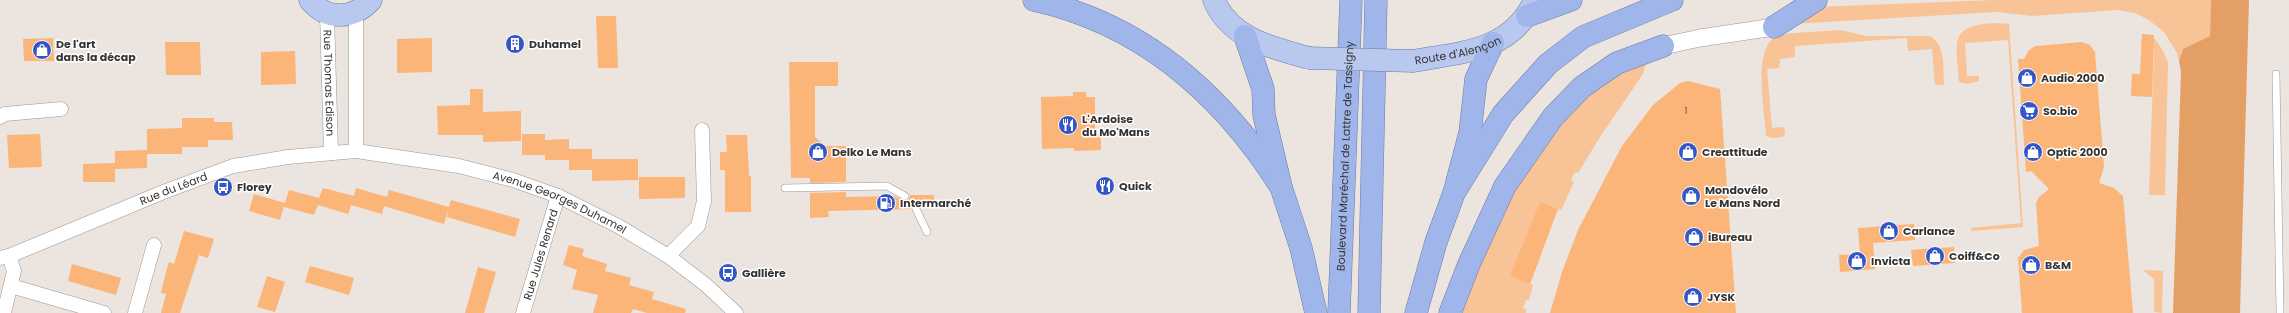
<svg xmlns="http://www.w3.org/2000/svg" width="2289" height="313" viewBox="0 0 2289 313" font-family="Poppins,sans-serif">
<style>
.green{fill:#f8c397}
.forest{fill:#e4a064}
.building{fill:#fbb579}
.lines{fill:none;stroke-linecap:round;stroke-linejoin:round}
.service-casing{stroke:#9d9793;stroke-width:8}
.minor-casing{stroke:#9d9793;stroke-width:15}
.tertiary-casing{stroke:#9d9793;stroke-width:18}
.primary-casing{stroke:#6b7ca6;stroke-width:23}
.trunk-casing{stroke:#6b7ca6;stroke-width:23}
.service{stroke:#fff;stroke-width:7}
.minor{stroke:#fff;stroke-width:14}
.tertiary{stroke:#fff;stroke-width:17}
.primary{stroke:#b8c8ef;stroke-width:22}
.trunk{stroke:#a0b6ea;stroke-width:22}
.primary-bridge-casing{stroke:#6b7ca6;stroke-width:23;stroke-linecap:butt}
.primary-bridge{stroke:#b8c8ef;stroke-width:22}
.labels{text-anchor:middle;dominant-baseline:central;stroke-width:3;stroke-linejoin:round;paint-order:stroke}
.number-label{font-size:9px;fill:#675444}
.poi-label{font-size:11px;font-weight:bold;fill:#363432;stroke:#fff;text-anchor:start}
.street-label{font-size:11px;fill:#363432;stroke:#fff}
</style>
<rect width="100%" height="100%" fill="#ebe4df"/>
<g class="green">
<polygon points="1994,0 2211,0 2210,36 2183,49 2179,61 2177,53 2164,32 2149,20 2135,13 2118,10 2032,16 1996,12 1792,24 1816,7"/>
<path d="M1996,23L2009,24L2023,227L1971,231V228L2021,223L2008,40L1965,43L1967,76H1979V81L1968,84L1959,82C1957,43 1947,25 1996,23Z"/>
<path d="M1840,30L1867,36H1930C1946,46 1943,67 1944,85H1935L1932,49L1908,51L1907,38L1795,46V57L1780,59L1779,68L1767,69L1772,128L1784,127L1785,134L1782,137L1772,138L1766,136C1765,114 1752,48 1776,37C1790,31 1825,32 1840,30Z"/>
<polygon points="2152,35 2162,49 2168,62 2165,195 2149,195 2154,50 2141,49 2144,36"/>
<polygon points="1646,61 1643,74 1600,137 1578,173 1575,172 1571,180 1574,182 1561,210 1557,209 1530,284 1533,285 1529,300 1526,300 1523,308 1526,309 1526,313 1458,313 1529,160 1589,89"/>
<polygon points="2143,270 2163,271 2162,313 2154,312 2154,279"/>
</g>
<polygon class="forest" points="2211,0 2249,0 2240,313 2173,313 2181,72 2179,61 2183,49 2210,36"/>
<g class="building">
<polygon points="596,16 616,16 618,68 598,68"/>
<polygon points="2142,34 2154,35 2152,97 2131,96 2132,74 2140,74"/>
<polygon points="53,38 54,61 24,61 23,39"/>
<polygon points="432,38 432,72 397,73 397,39"/>
<polygon points="165,42 200,42 201,75 166,75"/>
<polygon points="2082,42 2090,45 2095,52 2104,167 2099,183 2114,188 2123,196 2133,313 2022,313 2018,258 2024,250 2039,246 2036,203 2039,197 2049,189 2031,171 2026,172 2018,59 2024,59 2029,50 2035,46"/>
<polygon points="295,51 296,84 261,85 261,52"/>
<polygon points="789,62 838,62 838,86 815,86 815,137 825,146 846,146 846,182 810,183 810,178 791,178"/>
<polygon points="1688,81 1720,89 1736,313 1550,313 1562,272 1578,230 1622,146 1653,105 1680,83"/>
<polygon points="470,89 483,89 483,112 521,111 521,141 483,142 483,135 438,135 437,106 470,105"/>
<polygon points="1073,92 1086,92 1086,97 1095,97 1095,132 1101,132 1101,150 1074,151 1074,148 1042,149 1041,97 1073,96"/>
<polygon points="182,118 214,118 214,122 232,122 233,140 208,140 208,147 182,147 182,154 147,154 147,129 182,128"/>
<polygon points="40,134 42,167 9,168 7,135"/>
<polygon points="522,134 545,134 545,140 569,139 569,149 592,149 592,159 638,159 638,180 592,181 592,170 569,170 569,160 545,160 545,155 522,155"/>
<polygon points="726,135 747,135 749,176 751,176 751,212 725,212 725,170 720,170 720,152 727,152"/>
<polygon points="147,150 147,168 115,169 115,151"/>
<polygon points="115,163 115,182 83,182 83,164"/>
<polygon points="639,177 685,177 685,198 639,199"/>
<polygon points="323,188 354,196 356,188 387,197 389,190 449,207 451,200 520,219 515,237 447,217 449,207 444,224 384,206 382,214 351,205 354,197 348,214 318,205 314,215 284,207 285,203 280,220 249,211 254,194 285,203 289,190 319,198"/>
<polygon points="846,192 846,197 894,196 905,201 909,199 910,195 934,195 934,208 921,208 916,204 911,209 828,211 829,217 810,218 810,193"/>
<polygon points="1540,202 1558,209 1530,284 1510,276"/>
<polygon points="1914,224 1915,240 1873,243 1875,269 1840,272 1839,255 1860,254 1858,228"/>
<polygon points="184,231 214,239 208,258 199,255 180,313 161,313 166,294 161,293 166,272 169,262 174,264"/>
<polygon points="569,245 584,249 582,256 607,264 605,271 631,278 629,285 654,292 652,299 686,309 685,313 647,313 633,309 631,313 593,313 598,295 572,289 577,270 563,265"/>
<polygon points="1954,247 1955,263 1913,266 1911,250"/>
<polygon points="72,264 121,278 116,295 68,281"/>
<polygon points="310,266 354,278 349,295 305,282"/>
<polygon points="478,267 496,272 484,313 465,313"/>
<polygon points="267,276 285,282 275,312 257,307"/>
</g>
<g class="lines">
<g class="service-casing">
<g id="service">
<polyline points="2276,74 2280,313"/>
<polyline points="785,188 887,186 905,196"/>
<polyline points="916,209 927,232"/>
</g>
</g>
<g class="minor-casing">
<g id="minor">
<polyline points="356,12 356,151"/>
<path id="s1" d="M327,13L331,153"/>
<polyline points="0,117 5,114 61,109"/>
<polyline points="668,256 698,226 704,201 702,130"/>
<path id="s2" d="M0,258L9,256L166,191L233,166L288,157L356,151L459,166L513,180L558,196L618,226L668,256L706,285L736,313"/>
<polyline points="11,286 104,313"/>
<polyline points="4,313 14,271 9,256"/>
<polyline points="135,313 154,245"/>
<path id="s3" d="M523,313L558,196"/>
</g>
</g>
<g class="tertiary-casing">
<polyline id="tertiary" points="1663,46 1700,38 1774,27"/>
</g>
<g class="primary-casing">
<g id="primary">
<path d="M310,0C327,21 354,19 371,0"/>
<path d="M1214,0C1230,39 1273,48 1309,58"/>
<path id="s4" d="M1413,61C1462,52 1511,52 1535,0"/>
</g>
</g>
<g class="trunk-casing">
<g id="trunk">
<path d="M1034,0C1143,24 1222,94 1281,187"/>
<polyline points="1527,16 1571,0"/>
<polyline points="1774,27 1816,0"/>
<polyline points="1245,36 1263,89 1264,115 1281,187 1301,248 1316,313"/>
<polyline points="1454,193 1503,114 1548,64 1583,37 1672,0"/>
<path id="s5" d="M1339,313L1351,0"/>
<polyline points="1369,313 1376,0"/>
<polyline points="1416,313 1436,242 1454,193 1470,133 1476,79 1493,43"/>
<polyline points="1450,313 1469,264 1505,186 1553,117 1582,87 1617,63 1663,46"/>
</g>
</g>
<use href="#service" class="service"/>
<use href="#minor" class="minor"/>
<use href="#tertiary" class="tertiary"/>
<use href="#primary" class="primary"/>
<use href="#trunk" class="trunk"/>
<g class="primary-bridge-casing">
<polyline id="primary-bridge" points="1309,58 1413,61"/>
</g>
<use href="#primary-bridge" class="primary-bridge"/>
</g>
<defs>
<g id="building-disc" transform="scale(1)"><circle r="9.5" fill="#3455c6" stroke="#fff"/><path d="M-4-6H4V6H1V3H-1V6H-4ZM-2.5-4.3h1.7v1.8h-1.7ZM.8-4.3h1.7v1.8H.8ZM-2.5-1h1.7V.8h-1.7ZM.8-1h1.7V.8H.8Z" fill="#fff"/></g>
<g id="shop-disc" transform="scale(1)"><circle r="9.5" fill="#3455c6" stroke="#fff"/><path d="M-5-2.5h2.3a2.7 3.5 0 0 1 5.4 0H5L5.5 6h-11ZM-1.5-2.5h3a1.5 2.3 0 0 0-3 0Z" fill="#fff"/></g>
<g id="supermarket-disc" transform="scale(1)"><circle r="9.5" fill="#3455c6" stroke="#fff"/><path d="M-6-5.5h2.5l.6 2H6L4.5 2H-2.5L-4.4-4H-6ZM-1.5 3.2a1.3 1.3 0 1 0 .1 0ZM3 3.2a1.3 1.3 0 1 0 .1 0Z" fill="#fff"/></g>
<g id="restaurant-disc" transform="scale(1)"><circle r="9.5" fill="#3455c6" stroke="#fff"/><path d="M-5-6h1v4h1v-4h1v4h1v-4h1v5L-1.5 .5V6h-2V.5L-5-1ZM5-6V6H3V1.5H1.5Q1.5-4 5-6Z" fill="#fff"/></g>
<g id="bus-disc" transform="scale(1)"><circle r="9.5" fill="#3455c6" stroke="#fff"/><path d="M-5-6H5V4H4V6H2V4H-2V6H-4V4H-5ZM-3.5-4V0h7V-4ZM-3.5 1.2v1.5H-2V1.2ZM2 1.2v1.5H3.5V1.2Z" fill="#fff"/></g>
<g id="fuel-disc" transform="scale(1)"><circle r="9.5" fill="#3455c6" stroke="#fff"/><path d="M-5.5-6h7V0h2V4h1.3V-2.5L3-4.5l.8-.8L6-3V5H2.5V1h-1V6h-7ZM-4.2-4.7v3.2H.2V-4.7Z" fill="#fff"/></g>
</defs>
<g fill-rule="evenodd">
<use href="#building-disc" x="515" y="44"/>
<use href="#shop-disc" x="42" y="50"/>
<use href="#shop-disc" x="2027" y="78"/>
<use href="#supermarket-disc" x="2029" y="111"/>
<use href="#restaurant-disc" x="1068" y="125"/>
<use href="#shop-disc" x="818" y="152"/>
<use href="#shop-disc" x="1688" y="152"/>
<use href="#shop-disc" x="2033" y="152"/>
<use href="#restaurant-disc" x="1105" y="186"/>
<use href="#bus-disc" x="223" y="187"/>
<use href="#shop-disc" x="1691" y="196"/>
<use href="#fuel-disc" x="886" y="203"/>
<use href="#shop-disc" x="1889" y="231"/>
<use href="#shop-disc" x="1694" y="237"/>
<use href="#shop-disc" x="1935" y="256"/>
<use href="#shop-disc" x="1857" y="261"/>
<use href="#shop-disc" x="2031" y="265"/>
<use href="#bus-disc" x="728" y="273"/>
<use href="#shop-disc" x="1693" y="297"/>
</g>
<g class="labels">
<g class="number-label">
<text x="1686" y="111">1</text>
</g>
<g class="poi-label">
<text x="56" y="44">De l'art<tspan x="56" dy="13">dans la décap</tspan></text>
<text x="529" y="44">Duhamel</text>
<text x="2041" y="78">Audio 2000</text>
<text x="2043" y="111">So.bio</text>
<text x="1082" y="119">L'Ardoise<tspan x="1082" dy="13">du Mo'Mans</tspan></text>
<text x="832" y="152">Delko Le Mans</text>
<text x="1702" y="152">Creattitude</text>
<text x="2047" y="152">Optic 2000</text>
<text x="1119" y="186">Quick</text>
<text x="237" y="187">Florey</text>
<text x="1705" y="190">Mondovélo<tspan x="1705" dy="13">Le Mans Nord</tspan></text>
<text x="900" y="203">Intermarché</text>
<text x="1903" y="231">Carlance</text>
<text x="1708" y="237">iBureau</text>
<text x="1949" y="256">Coiff&amp;Co</text>
<text x="1871" y="261">Invicta</text>
<text x="2045" y="265">B&amp;M</text>
<text x="742" y="273">Gallière</text>
<text x="1707" y="297">JYSK</text>
</g>
<g class="street-label">
<text stroke="none"><textPath href="#s4" startOffset="46">Route d'Alençon</textPath></text>
<text stroke="none"><textPath href="#s1" startOffset="70">Rue Thomas Edison</textPath></text>
<text stroke="none"><textPath href="#s5" startOffset="157">Boulevard Maréchal de Lattre de Tassigny</textPath></text>
<text stroke="none"><textPath href="#s2" startOffset="187">Rue du Léard</textPath></text>
<text stroke="none"><textPath href="#s2" startOffset="586">Avenue Georges Duhamel</textPath></text>
<text stroke="none"><textPath href="#s3" startOffset="61">Rue Jules Renard</textPath></text>
</g>
</g>
</svg>
